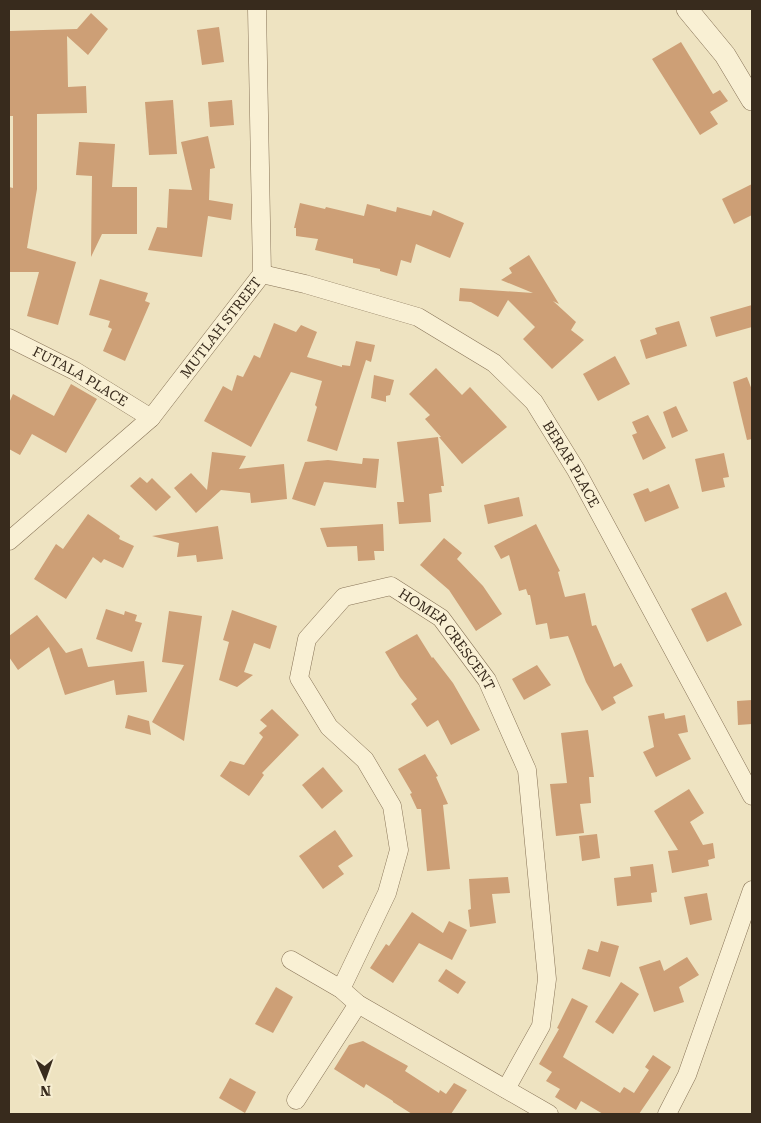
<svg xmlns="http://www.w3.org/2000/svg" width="761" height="1123" viewBox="0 0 761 1123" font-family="'Roboto Serif',serif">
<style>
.building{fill:#cd9f76}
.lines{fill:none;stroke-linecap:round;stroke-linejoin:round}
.minor-casing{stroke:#887458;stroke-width:19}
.tertiary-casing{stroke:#887458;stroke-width:22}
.minor{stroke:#f9f0d4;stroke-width:18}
.tertiary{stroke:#f9f0d4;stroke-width:21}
.labels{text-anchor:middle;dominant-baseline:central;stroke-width:4;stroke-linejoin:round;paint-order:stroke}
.street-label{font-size:14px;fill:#382b1d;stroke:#f6edd1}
</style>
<rect width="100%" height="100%" fill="#eee3c1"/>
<g class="building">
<polygon points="91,13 108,29 88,55 67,36 68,87 86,86 87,113 37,114 37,189 27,248 76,262 58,325 27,316 39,272 9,272 9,187 13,188 13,116 9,116 9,31 77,29"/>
<polygon points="219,27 224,62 202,65 197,30"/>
<polygon points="681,42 713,94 720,90 728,101 710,112 718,124 700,135 652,59"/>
<polygon points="173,100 177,154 149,155 145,102"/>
<polygon points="232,100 234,125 210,127 208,102"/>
<polygon points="208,136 215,168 210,169 209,200 233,204 231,220 208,216 202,257 148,250 157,227 167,228 169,189 192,190 181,142"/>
<polygon points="79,142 115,144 112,187 137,187 137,234 102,234 91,257 92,176 76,175"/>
<polygon points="752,184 752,215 734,224 722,199"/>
<polygon points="300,203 325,209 326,207 364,216 367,204 396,212 397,207 431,216 433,210 464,223 450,258 416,244 411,263 401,260 397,276 380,271 380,269 353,263 353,259 315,250 318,239 296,236 296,228 294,228"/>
<polygon points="529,255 559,304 553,301 576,322 571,330 584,340 552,369 523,339 535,327 508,300 498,317 471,302 459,301 460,288 533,293 501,280 512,273 509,268"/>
<polygon points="100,279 148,293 145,301 150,303 125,361 103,351 112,329 108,327 110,321 89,315"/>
<polygon points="752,305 752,327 716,337 710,317"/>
<polygon points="679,321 687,346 646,359 640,340 657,334 655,328"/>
<polygon points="274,323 296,332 301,325 317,332 307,357 342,367 342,365 350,366 356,341 375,345 371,362 366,360 337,451 307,441 317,407 315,405 322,381 291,372 251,447 204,421 223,386 232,391 237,375 243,377 254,355 260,358"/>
<polygon points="615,356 630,384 598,401 583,374"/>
<polygon points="436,368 462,395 470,387 507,427 462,464 439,437 441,437 425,419 430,415 409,394"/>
<polygon points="374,375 394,380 390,395 386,396 386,402 371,398"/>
<polygon points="747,377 752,390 752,439 747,440 733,382"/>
<polygon points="71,384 97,399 66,453 32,434 20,455 9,449 9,403 13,394 54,416"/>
<polygon points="676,406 688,431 672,438 663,412"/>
<polygon points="648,415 666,448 643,460 632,435 637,433 632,422"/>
<polygon points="438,437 444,486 441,486 442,492 429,494 431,522 399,524 397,502 404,502 397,442"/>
<polygon points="212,452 246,456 239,469 284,464 287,499 251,503 250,493 221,490 196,513 174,488 191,473 207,490"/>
<polygon points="724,453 729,477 723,478 725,487 702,492 695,459"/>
<polygon points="363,458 379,459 376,488 324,482 315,506 292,499 305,462 328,460 362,464"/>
<polygon points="140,477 147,483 152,478 171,497 156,511 130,486"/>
<polygon points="669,484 679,508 645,522 633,494 648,488 650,492"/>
<polygon points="519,497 523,516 488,524 484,505"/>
<polygon points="88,514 120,536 119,539 134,546 123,568 104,559 101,563 93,557 66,599 34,579 56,544 63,549"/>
<polygon points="383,524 384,551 374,551 375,560 358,561 357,546 327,547 320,528"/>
<polygon points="536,524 560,571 558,572 565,597 585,593 592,626 596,625 614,667 621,663 633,686 613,697 616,703 602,711 586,682 568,636 550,639 547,623 536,625 530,595 528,595 526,589 519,591 509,555 501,559 494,546"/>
<polygon points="218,526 223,559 197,562 196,555 177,557 179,543 152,536"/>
<polygon points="444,538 462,553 457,559 483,586 502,614 476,631 449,590 420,565"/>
<polygon points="726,592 742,625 707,642 691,609"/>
<polygon points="106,609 124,615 125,611 137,615 135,621 142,623 132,652 96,639"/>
<polygon points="232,610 277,626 270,649 254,643 244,672 253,675 237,687 219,680 229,642 223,640"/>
<polygon points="169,611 202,616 184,741 152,722 184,665 162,662"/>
<polygon points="37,615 66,653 82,648 88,667 144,661 147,692 116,695 114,680 65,695 49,647 18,670 9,657 9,636"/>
<polygon points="417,634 432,658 433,657 453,683 480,730 451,745 438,720 427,727 411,704 417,699 400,677 385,652"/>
<polygon points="537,665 551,685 524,700 512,679"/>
<polygon points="752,700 752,724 738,725 737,701"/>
<polygon points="272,709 299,735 262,773 264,775 249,796 220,776 230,761 244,765 263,737 259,733 267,726 260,720"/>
<polygon points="664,713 665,719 685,715 688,732 678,734 691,759 656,777 643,752 654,747 648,716"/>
<polygon points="128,715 149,721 151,735 125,728"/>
<polygon points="588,730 594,777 589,777 591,803 580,804 584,833 556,836 550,784 567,783 561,733"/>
<polygon points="425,754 438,776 436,777 448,804 443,805 450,869 427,871 421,809 417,809 410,794 412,793 398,769"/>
<polygon points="323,767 343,791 322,809 302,785"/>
<polygon points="689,789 704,813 690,822 703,845 713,843 715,858 708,860 709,866 672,873 668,851 678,850 654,811"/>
<polygon points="335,830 353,856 338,866 344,874 323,889 299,856"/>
<polygon points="597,834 600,858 582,861 579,836"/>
<polygon points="653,864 657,892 651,893 652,902 617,906 614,878 631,876 630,867"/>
<polygon points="508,877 510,893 492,894 496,923 470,927 468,910 471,909 469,879"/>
<polygon points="707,893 712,920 690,925 684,897"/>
<polygon points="412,912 443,933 449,921 467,930 452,960 419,943 393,983 370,968 386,944 389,946"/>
<polygon points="601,941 619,946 610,977 582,969 588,949 598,952"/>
<polygon points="687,957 699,975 679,987 684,1002 654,1012 639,967 660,960 664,971"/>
<polygon points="446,969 466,982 458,994 438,981"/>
<polygon points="621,982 639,994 613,1034 595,1022"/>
<polygon points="276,987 293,997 273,1033 255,1024"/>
<polygon points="572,998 588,1006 563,1057 620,1093 624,1087 634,1093 649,1070 645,1067 653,1055 671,1067 639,1114 603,1114 581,1101 576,1110 555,1097 560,1089 546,1081 552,1072 539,1064 559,1029 557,1028"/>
<polygon points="363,1041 408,1066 405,1071 439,1093 440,1090 446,1094 454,1083 467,1090 451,1114 412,1114 393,1102 393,1101 366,1084 364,1088 334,1069 349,1045"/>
<polygon points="230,1078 256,1092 245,1113 219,1098"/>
</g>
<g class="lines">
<g class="minor-casing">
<g id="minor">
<path id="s1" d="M262,274L305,284L418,317L494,363L534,402L576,470L752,796"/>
<path id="s2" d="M9,338L75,371L151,418"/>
<path id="s3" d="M9,541L151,418L262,274L257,9"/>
<polyline points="291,960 341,989 358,1004 549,1114"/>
<path id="s4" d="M341,989L387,893L399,850L392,806L365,760L329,727L299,678L307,639L344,597L391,586L441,618L487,680L527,770L547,979L541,1026L506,1089"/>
<polyline points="296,1100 358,1004"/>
<polyline points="667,1114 687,1075 752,890"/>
</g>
</g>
<g class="tertiary-casing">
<polyline id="tertiary" points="687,9 725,55 752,100"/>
</g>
<use href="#minor" class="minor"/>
<use href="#tertiary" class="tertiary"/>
</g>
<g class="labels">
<g class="street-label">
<text stroke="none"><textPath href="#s3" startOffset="302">MUTLAH STREET</textPath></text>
<text stroke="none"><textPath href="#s2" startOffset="81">FUTALA PLACE</textPath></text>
<text stroke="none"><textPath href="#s1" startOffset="379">BERAR PLACE</textPath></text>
<text stroke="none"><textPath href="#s4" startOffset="578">HOMER CRESCENT</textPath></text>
</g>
</g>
<rect width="761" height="1123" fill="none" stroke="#382b1d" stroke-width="20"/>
<g transform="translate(45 1078) rotate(178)" stroke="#f6edd1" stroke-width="4" paint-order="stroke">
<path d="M0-4L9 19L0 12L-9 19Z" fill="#382b1d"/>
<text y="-8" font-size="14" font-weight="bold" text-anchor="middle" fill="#382b1d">N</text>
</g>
</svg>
